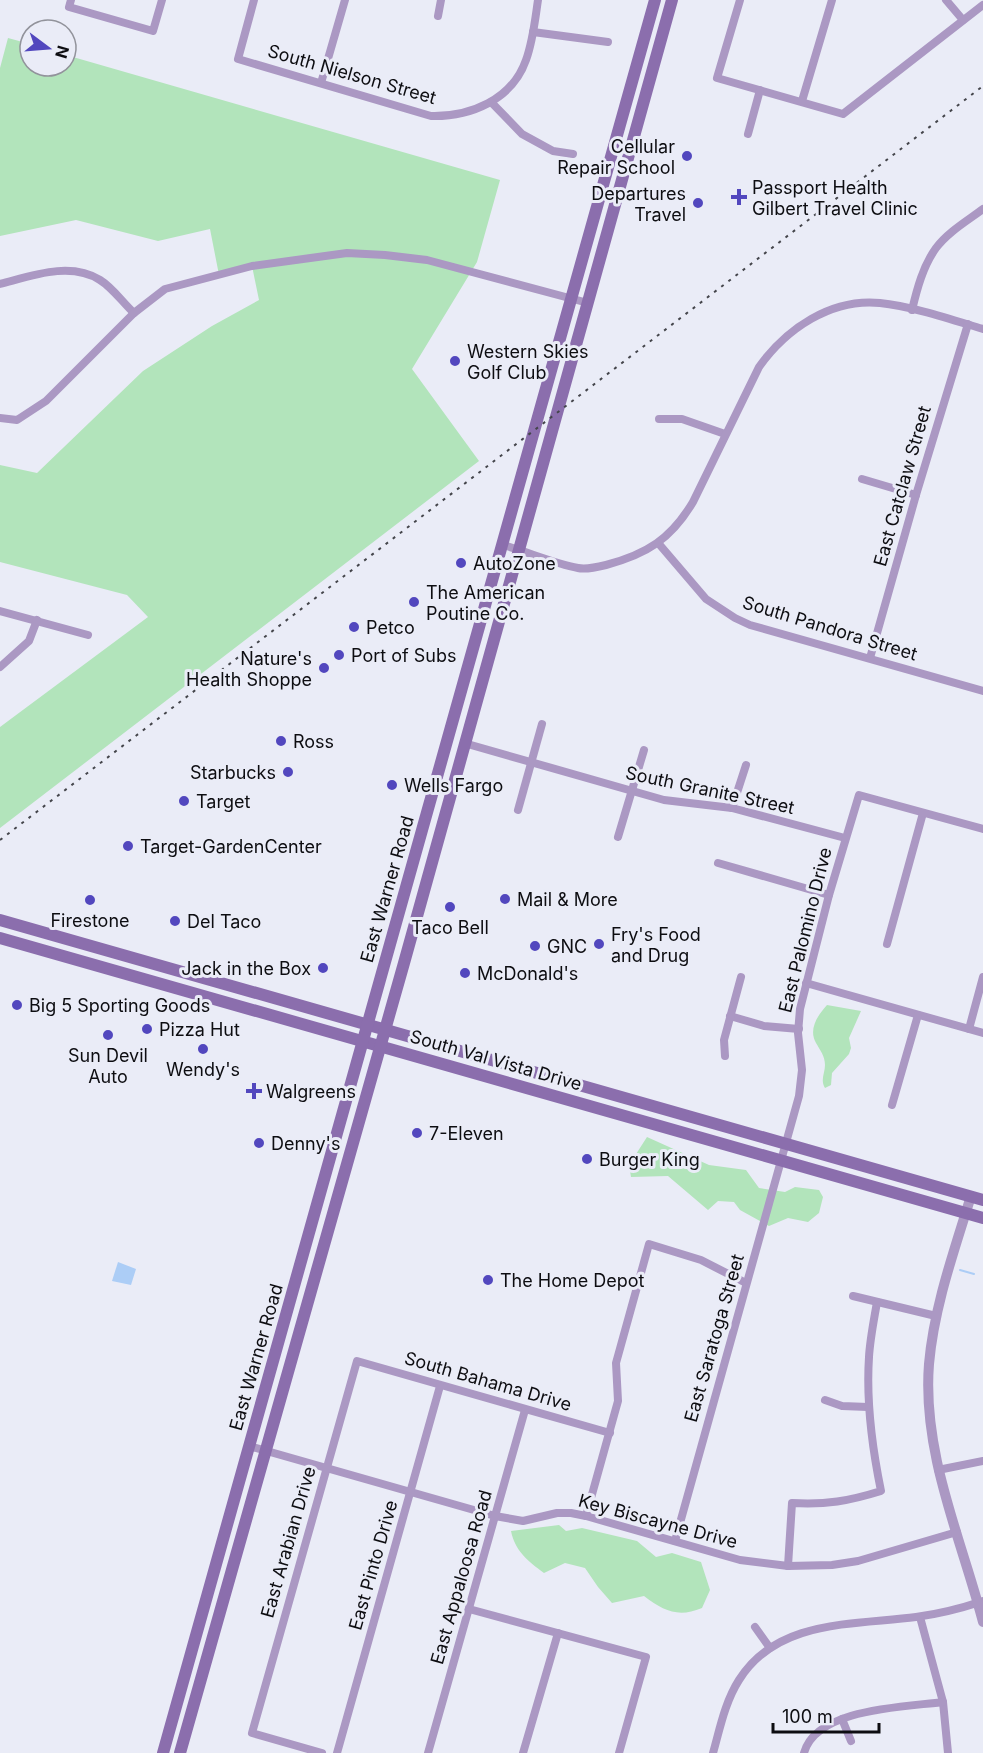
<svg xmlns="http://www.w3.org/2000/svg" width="983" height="1753" viewBox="0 0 983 1753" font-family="Inter,sans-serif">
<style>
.green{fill:#b2e4bb}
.water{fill:#accdf6}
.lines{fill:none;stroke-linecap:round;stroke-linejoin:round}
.stream{stroke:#accdf6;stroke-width:2}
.minor{stroke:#ab98c3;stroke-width:8}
.tertiary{stroke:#ab98c3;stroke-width:10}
.secondary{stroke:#8b6ead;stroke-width:12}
.rail{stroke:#44454b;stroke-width:2;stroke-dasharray:3 6;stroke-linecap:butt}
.poi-dot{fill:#5247be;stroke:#eaecf7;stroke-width:2}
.labels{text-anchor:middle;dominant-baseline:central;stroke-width:6;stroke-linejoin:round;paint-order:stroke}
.street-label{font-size:18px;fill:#0d0d11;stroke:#eaecf7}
.poi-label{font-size:18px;fill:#0d0d11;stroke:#eaecf7;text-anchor:start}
</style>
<rect width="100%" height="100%" fill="#eaecf7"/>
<g class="green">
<polygon points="8,38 30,44 30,66 66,66 66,55 500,180 477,262 412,369 479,461 0,828 0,727 148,617 127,595 0,562 0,465 37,473 143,371 212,326 259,300 252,266 219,275 210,229 158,241 76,220 0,236 0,68"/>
<path d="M827,1005L861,1011L849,1038L851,1048L849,1054L832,1073L831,1085L825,1088C820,1080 825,1073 825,1065C825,1056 820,1050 816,1043C808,1029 818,1015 827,1005Z"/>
<polygon points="647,1137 709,1165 746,1170 759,1188 785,1192 795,1187 819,1190 823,1197 819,1213 808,1222 788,1218 769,1226 740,1210 734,1202 718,1201 708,1210 668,1176 631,1177 629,1165"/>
<path d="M559,1525L566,1531L582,1528L637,1541L656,1557L672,1553L701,1562L710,1590L702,1608C678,1618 664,1611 644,1596L612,1603L598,1587L585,1568L565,1563L544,1573C528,1561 515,1551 511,1531Z"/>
</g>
<polygon class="water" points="118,1262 136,1269 131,1285 112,1281"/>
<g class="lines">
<polyline class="stream" points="960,1270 974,1274"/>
<g class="minor">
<polyline points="71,0 69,7 153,31 162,0"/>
<path d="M254,0L238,59L431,116C470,117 512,100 526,60C533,41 535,20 538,0"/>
<polyline points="740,0 717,78 843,114 983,5"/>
<polyline points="946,0 963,20"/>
<polyline points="438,16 441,0"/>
<polyline points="533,32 608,42"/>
<polyline points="321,83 345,0"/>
<polyline points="802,101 832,0"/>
<polyline points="491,102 522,134 553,151 573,154"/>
<polyline points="748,134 760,90"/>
<path d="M0,284C31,276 70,261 100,280C113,288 123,303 134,313"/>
<path d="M912,310C917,289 923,266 936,248C948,232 967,221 983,209"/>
<polyline points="0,418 17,420 46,401 134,313 165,289 252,266 347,253 385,255 427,260 588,303"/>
<polyline points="659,419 682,419 725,434"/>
<polyline points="862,479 916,495"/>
<polyline points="659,544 706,599 735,618 750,625 983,691"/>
<path d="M503,545C528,552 553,563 578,568C586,570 598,567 606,565C647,554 671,539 693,502L759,367C786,329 831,298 880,303C911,306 953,320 983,329"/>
<polyline points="0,611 88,635"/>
<polyline points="870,658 916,495 968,324"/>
<polyline points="0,667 29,641 37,620"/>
<polyline points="464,743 664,800 732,808 845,838"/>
<polyline points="732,808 746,765"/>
<polyline points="518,810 542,724"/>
<polyline points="618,837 644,750"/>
<polyline points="718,863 829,895"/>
<polyline points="887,944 923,813"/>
<polyline points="806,983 983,1033"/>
<polyline points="730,1016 764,1026 799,1029"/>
<polyline points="969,1029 983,977"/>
<polyline points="725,1056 724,1040 741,977"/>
<polyline points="892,1105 918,1015"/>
<polyline points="853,1296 936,1316"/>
<polyline points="825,1400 842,1406 868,1407"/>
<polyline points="249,1446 495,1516 523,1521 557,1513 571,1513 586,1516 740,1560 788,1566 832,1565 858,1561 957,1532"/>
<polyline points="938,1470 983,1461"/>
<polyline points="586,1516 618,1401 616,1363 649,1244 701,1260 746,1283"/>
<polyline points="675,1541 799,1096 802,1070 798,1033 800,1009 829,895 859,795 983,829"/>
<path d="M788,1566L792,1503C826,1505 849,1501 881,1491C872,1447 866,1402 869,1357C870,1339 874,1320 877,1302"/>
<polyline points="469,1609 646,1657 619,1753"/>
<polyline points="920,1617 943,1702 948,1753"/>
<polyline points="755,1627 770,1648"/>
<polyline points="842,1719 851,1741"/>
<polyline points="322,1753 252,1733 357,1361 610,1433"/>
<polyline points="337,1753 440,1386"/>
<polyline points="428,1753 525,1410"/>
<polyline points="523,1753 558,1633"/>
<path d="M713,1753C720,1728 725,1702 739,1680C777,1619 854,1625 916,1617C938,1614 962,1608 983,1601"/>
<path d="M804,1753C816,1708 905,1707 943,1702"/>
</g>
<path class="tertiary" d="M971,1196C954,1251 934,1307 929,1364C922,1453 961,1538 983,1622"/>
<g class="secondary">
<polyline points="0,920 983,1200"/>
<polyline points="0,938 983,1218"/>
<polyline points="163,1753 655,0"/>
<polyline points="180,1753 404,963 672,0"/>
</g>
<polyline class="rail" points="0,840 983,86"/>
</g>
<g class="poi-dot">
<circle cx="687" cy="156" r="6"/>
<path d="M736 188h6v6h6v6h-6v6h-6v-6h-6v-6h6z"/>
<circle cx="698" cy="203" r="6"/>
<circle cx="455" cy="361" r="6"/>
<circle cx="461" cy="563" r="6"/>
<circle cx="414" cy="602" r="6"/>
<circle cx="354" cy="627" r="6"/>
<circle cx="339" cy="655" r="6"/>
<circle cx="324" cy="668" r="6"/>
<circle cx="281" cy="741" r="6"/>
<circle cx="288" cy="772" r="6"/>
<circle cx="392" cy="785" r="6"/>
<circle cx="184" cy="801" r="6"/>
<circle cx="128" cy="846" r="6"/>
<circle cx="505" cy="899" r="6"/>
<circle cx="90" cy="900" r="6"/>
<circle cx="450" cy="907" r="6"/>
<circle cx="175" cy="921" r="6"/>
<circle cx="599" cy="944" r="6"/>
<circle cx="535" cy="946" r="6"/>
<circle cx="323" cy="968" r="6"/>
<circle cx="465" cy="973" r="6"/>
<circle cx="17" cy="1005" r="6"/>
<circle cx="147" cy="1029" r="6"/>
<circle cx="108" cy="1035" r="6"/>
<circle cx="203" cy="1049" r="6"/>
<path d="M251 1082h6v6h6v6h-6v6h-6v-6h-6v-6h6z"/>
<circle cx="417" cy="1133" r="6"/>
<circle cx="259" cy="1143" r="6"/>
<circle cx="587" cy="1159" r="6"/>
<circle cx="488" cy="1280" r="6"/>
</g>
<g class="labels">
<g class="street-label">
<text transform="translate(352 74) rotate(16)">South Nielson Street</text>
<text transform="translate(902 486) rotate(-74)">East Catclaw Street</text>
<text transform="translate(830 628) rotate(17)">South Pandora Street</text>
<text transform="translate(710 790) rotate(12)">South Granite Street</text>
<text transform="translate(387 889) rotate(-74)">East Warner Road</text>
<text transform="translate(805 930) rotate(-76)">East Palomino Drive</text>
<text transform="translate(496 1060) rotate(16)">South Val Vista Drive</text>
<text transform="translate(714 1338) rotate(-74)">East Saratoga Street</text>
<text transform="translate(256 1357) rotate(-74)">East Warner Road</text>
<text transform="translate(488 1381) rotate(16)">South Bahama Drive</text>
<text transform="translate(658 1521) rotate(15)">Key Biscayne Drive</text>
<text transform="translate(288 1542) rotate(-74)">East Arabian Drive</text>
<text transform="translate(373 1565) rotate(-74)">East Pinto Drive</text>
<text transform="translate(461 1577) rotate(-74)">East Appaloosa Road</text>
</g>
<g class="poi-label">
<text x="675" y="146" text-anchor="end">Cellular<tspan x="675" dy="21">Repair School</tspan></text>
<text x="752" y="187">Passport Health<tspan x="752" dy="21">Gilbert Travel Clinic</tspan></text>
<text x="686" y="193" text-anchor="end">Departures<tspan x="686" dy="21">Travel</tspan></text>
<text x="467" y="351">Western Skies<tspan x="467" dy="21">Golf Club</tspan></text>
<text x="473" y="563">AutoZone</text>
<text x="426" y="592">The American<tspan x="426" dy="21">Poutine Co.</tspan></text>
<text x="366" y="627">Petco</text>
<text x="351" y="655">Port of Subs</text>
<text x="312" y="658" text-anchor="end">Nature's<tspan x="312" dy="21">Health Shoppe</tspan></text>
<text x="293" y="741">Ross</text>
<text x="276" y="772" text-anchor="end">Starbucks</text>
<text x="404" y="785">Wells Fargo</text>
<text x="196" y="801">Target</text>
<text x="140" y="846">Target-GardenCenter</text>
<text x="517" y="899">Mail &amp; More</text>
<text x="90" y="920" text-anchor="middle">Firestone</text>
<text x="187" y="921">Del Taco</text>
<text x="450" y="927" text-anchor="middle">Taco Bell</text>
<text x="611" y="934">Fry's Food<tspan x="611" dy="21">and Drug</tspan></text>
<text x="547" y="946">GNC</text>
<text x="311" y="968" text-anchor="end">Jack in the Box</text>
<text x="477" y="973">McDonald's</text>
<text x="29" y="1005">Big 5 Sporting Goods</text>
<text x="159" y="1029">Pizza Hut</text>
<text x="108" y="1055" text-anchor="middle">Sun Devil<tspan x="108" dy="21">Auto</tspan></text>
<text x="203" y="1069" text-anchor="middle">Wendy's</text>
<text x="266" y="1091">Walgreens</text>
<text x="429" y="1133">7-Eleven</text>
<text x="271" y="1143">Denny's</text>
<text x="599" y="1159">Burger King</text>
<text x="500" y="1280">The Home Depot</text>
</g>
</g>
<g transform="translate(48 48) rotate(106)"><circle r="28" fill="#eaecf7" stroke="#92939b" stroke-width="1.5"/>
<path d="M0-4.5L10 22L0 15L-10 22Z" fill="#5247be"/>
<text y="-9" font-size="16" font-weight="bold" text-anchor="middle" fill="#0d0d11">N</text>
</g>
<path d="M773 1723v9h106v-9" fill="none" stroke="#0d0d11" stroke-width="3"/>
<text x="782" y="1723" font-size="18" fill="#0d0d11" stroke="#eaecf7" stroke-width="4.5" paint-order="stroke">100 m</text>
</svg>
